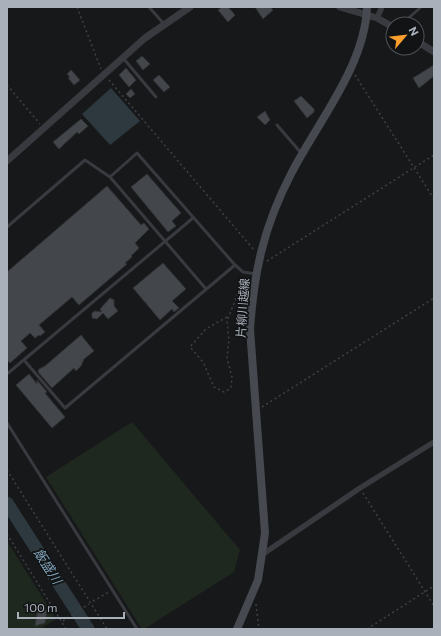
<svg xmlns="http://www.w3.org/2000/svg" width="441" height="636" viewBox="0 0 441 636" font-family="Commissioner,'Noto Sans JP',sans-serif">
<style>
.green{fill:#1f281f}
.water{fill:#2d393f}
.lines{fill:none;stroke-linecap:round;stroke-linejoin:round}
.river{stroke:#2d393f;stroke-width:13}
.building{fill:#43464a;stroke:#313236}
.path{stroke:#3e4146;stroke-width:1.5;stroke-dasharray:2 3;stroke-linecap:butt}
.service{stroke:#383a3f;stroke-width:3}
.minor{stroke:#383a3f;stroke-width:5.5}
.tertiary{stroke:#383a3f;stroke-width:7}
.secondary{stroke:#46494f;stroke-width:8}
.labels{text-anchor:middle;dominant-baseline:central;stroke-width:3.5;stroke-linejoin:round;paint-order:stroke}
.street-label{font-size:12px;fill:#a9b0ba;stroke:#121315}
.water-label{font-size:13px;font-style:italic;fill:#7fa2b7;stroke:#121315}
</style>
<rect width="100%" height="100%" fill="#17181a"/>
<g class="green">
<polygon points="132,422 240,550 234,572 144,629 142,629 46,477"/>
<polygon points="7,541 56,619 40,629 7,629"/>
</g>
<polygon class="water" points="111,88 140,121 110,145 82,114"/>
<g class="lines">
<polyline class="river" points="7,503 88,629"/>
</g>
<g class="building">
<polygon points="222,7 228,7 235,15 228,22 218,10"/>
<polygon points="255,7 270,7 273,10 263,19"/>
<polygon points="142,56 150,64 143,70 136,61"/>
<polygon points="434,65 434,76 419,88 413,78"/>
<polygon points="126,68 136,80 129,87 119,75"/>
<polygon points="71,70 80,80 74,85 68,78 70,77 67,74"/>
<polygon points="159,75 170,87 164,92 153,80"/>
<polygon points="131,89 135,94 130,98 126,94"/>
<polygon points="301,96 314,109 314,112 307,118 294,101"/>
<polygon points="265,111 270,120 265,125 257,117"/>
<polygon points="81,119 88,126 79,134 77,132 59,149 53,142"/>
<polygon points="147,174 181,213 172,221 176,226 168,232 131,187"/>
<polygon points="107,186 141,225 144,223 149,229 135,243 139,248 131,256 132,257 125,263 127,264 79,305 72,297 39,325 45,332 40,336 39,335 35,338 30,333 21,341 27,348 10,363 7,360 7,272"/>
<polygon points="163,263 186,289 172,301 179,308 174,312 172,309 160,320 133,288"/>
<polygon points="110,298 114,300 114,306 118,311 108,319 103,313 97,319 92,318 92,313 95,311 102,312 100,309"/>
<polygon points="81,335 94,351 84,359 81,366 76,371 74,368 52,388 38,372 39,369 45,366"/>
<polygon points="29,374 37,384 37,380 47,392 45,393 65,417 52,428 16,385"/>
<polygon points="39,604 47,611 45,623 35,626"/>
</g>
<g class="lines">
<g class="path">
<polyline points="77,7 101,69"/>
<polyline points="355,75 434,199"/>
<polyline points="109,80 254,250"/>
<polyline points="7,85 40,124"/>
<polyline points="267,261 434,155"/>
<polyline points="227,317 206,329 190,347 203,362 214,387 224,392 231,388 232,377 227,358 229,340 227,321 236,298 243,276"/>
<polyline points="262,407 434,298"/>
<polyline points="7,470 107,629"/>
<polyline points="363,493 434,606"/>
<polyline points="7,534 66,629"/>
<polyline points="93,601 109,592"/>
<polyline points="256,604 259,629"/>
<polyline points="63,621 89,604"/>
<polyline points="367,629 434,586"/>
</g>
<g class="service">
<polyline points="149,7 164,24"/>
<polyline points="402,24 421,7"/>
<polyline points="123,58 156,97"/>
<polyline points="277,125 302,154"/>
<polyline points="110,177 206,289"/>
<polyline points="7,227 85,160 110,177 137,153 235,265 243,272 256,274"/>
<polyline points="24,360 65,408 235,265"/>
<polyline points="7,374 193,218"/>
<polyline points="7,423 137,629"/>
</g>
<g class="minor">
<polyline points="377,18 382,7"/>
<polyline points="263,554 360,488 434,442"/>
</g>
<g class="tertiary">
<polyline points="340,7 377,18 393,27"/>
<polyline points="417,41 434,52"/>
<polyline points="7,161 145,38 190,7"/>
</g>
<path class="secondary" d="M237,629L258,580L265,533L250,329C254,271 264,226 291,174C317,123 365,66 367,7"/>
</g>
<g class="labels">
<g class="street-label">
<text transform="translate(242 308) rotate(-86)">片柳川越線</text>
</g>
<g class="water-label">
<text transform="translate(48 566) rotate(57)">飯盛川</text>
</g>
</g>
<rect width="441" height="636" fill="none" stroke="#a9b0ba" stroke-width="16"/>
<g transform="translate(405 36) rotate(62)"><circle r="19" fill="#121315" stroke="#4e5257"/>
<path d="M0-3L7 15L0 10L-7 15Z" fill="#fba02e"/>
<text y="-6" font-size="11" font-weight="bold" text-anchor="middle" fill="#a9b0ba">N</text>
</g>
<path d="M18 612v6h106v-6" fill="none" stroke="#a9b0ba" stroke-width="2"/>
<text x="24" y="612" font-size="12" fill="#a9b0ba" stroke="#121315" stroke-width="3" paint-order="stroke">100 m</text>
</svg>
